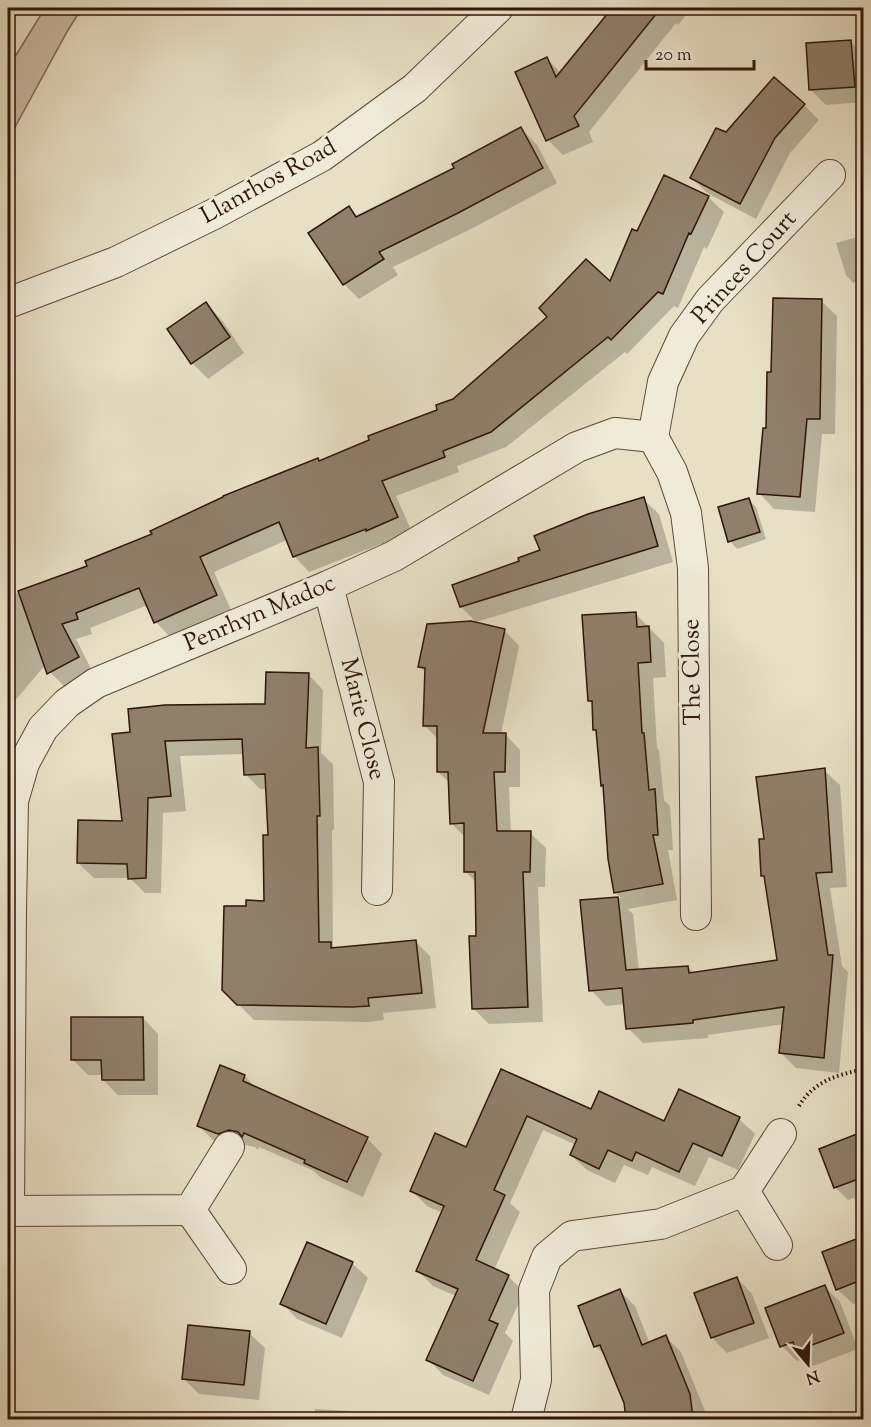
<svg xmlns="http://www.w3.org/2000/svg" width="871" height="1427" viewBox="0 0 871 1427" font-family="'Sorts Mill Goudy',serif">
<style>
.green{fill:#c9bda5;stroke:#7c6957;stroke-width:1.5}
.shadow{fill:#0003}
.building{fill:#8f7f6b;stroke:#2f1509;stroke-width:1.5}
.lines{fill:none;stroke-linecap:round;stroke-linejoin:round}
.street-casing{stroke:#5d4838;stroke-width:32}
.path{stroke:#2f1509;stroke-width:4;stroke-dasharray:1.5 3;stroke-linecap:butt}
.street{stroke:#f0ebd9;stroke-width:30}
.labels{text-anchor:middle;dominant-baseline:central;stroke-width:6;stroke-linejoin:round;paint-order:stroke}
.street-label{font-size:24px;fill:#2f1509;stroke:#f0ebd9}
</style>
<rect width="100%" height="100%" fill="#e8e0c5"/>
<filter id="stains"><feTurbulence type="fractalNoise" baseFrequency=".00333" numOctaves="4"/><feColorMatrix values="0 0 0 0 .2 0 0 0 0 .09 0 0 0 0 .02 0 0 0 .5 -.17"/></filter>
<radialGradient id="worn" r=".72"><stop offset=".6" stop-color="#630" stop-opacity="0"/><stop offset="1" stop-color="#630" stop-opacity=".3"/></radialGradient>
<polygon class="green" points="45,8 82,8 68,30 8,140 8,68"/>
<g class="shadow">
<polygon points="614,8 692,8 678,25 676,23 589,132 593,142 563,155 548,140 547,59 561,73"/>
<polygon points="850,41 864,54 864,102 826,105 810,89"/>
<polygon points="804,105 819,120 790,153 756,219 707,193 692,178 726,134"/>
<polygon points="521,129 537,145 557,183 473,228 393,267 398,275 359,299 344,284 349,208 358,217 456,168"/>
<polygon points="708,197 724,212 707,249 704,247 678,308 674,306 627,354 625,352 506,447 457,466 459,472 396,496 412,532 383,545 381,544 309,572 294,556 287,540 214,572 231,610 171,638 156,622 148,605 90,628 92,634 76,639 93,673 65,687 50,672 46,664 8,709 8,602 15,594 89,567 154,535 439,411 610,284 638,233"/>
<polygon points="864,235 864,279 853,283 846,275 836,243"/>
<polygon points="821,301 837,316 835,434 822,434 815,512 774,509 759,493 772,373"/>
<polygon points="206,304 222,320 244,353 208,379 192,363 169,330"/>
<polygon points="643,499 659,514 673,562 476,622 461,607 521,561"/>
<polygon points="749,500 756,507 766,539 737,549 730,541"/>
<polygon points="636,614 664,643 666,677 653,678 657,748 659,750 664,800 670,806 673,850 668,850 677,900 628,909 633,914 639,971 688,967 694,974 779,962 766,878 763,876 766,840 824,770 840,785 847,887 830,888 842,966 848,972 839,1073 796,1068 781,1053 784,1024 708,1035 708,1038 643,1043 628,1028 625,1004 606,1006 591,990 582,902 621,898 616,893 609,858 605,787 602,785 598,732 595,729 593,704 590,700"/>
<polygon points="504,630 519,646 501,734 505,734 520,750 520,787 509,787 511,833 530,833 546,848 545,887 538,887 543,1022 489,1024 473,1008 477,938 476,882 465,871 466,838 451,823 450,783 438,772 439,740 425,726 426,673 419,666"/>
<polygon points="308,674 323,690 321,753 333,764 334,830 332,830 333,946 336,949 415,941 430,956 436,1008 383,1013 384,1020 368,1022 254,1020 224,990 247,908 265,902 269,836 267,789 260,789 245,774 244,754 180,756 186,811 163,813 161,893 145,893 130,878 94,878 78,863 124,823 114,736 267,705"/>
<polygon points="143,1018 158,1034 158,1095 118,1095 103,1080 103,1075 88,1075 73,1060"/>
<polygon points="221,1067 245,1076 256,1088 367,1138 382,1154 363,1197 321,1178 314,1171 259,1147 258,1150 255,1147 245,1145 235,1149 214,1141 199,1126"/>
<polygon points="502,1071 592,1111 665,1123 680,1091 739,1119 755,1134 738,1170 709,1157 695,1186 652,1167 648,1175 624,1165 615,1183 587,1170 571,1155 576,1145 543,1130 510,1203 520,1212 494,1270 508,1276 524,1292 505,1333 513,1341 489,1395 443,1375 428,1359 456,1296 433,1286 418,1271 443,1213 427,1206 412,1191 467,1149"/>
<polygon points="864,1136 864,1221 854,1198 848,1200 835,1187"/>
<polygon points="864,1238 864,1300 853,1304 837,1289"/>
<polygon points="352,1263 368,1278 342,1338 297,1319 282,1303"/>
<polygon points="737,1278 752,1294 769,1338 727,1353 712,1338"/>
<polygon points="824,1286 840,1302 858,1349 813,1366 805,1358 797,1361 782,1346"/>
<polygon points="620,1291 635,1306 650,1344 666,1337 681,1352 705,1411 706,1420 627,1420 625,1403 607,1357 595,1346"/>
<polygon points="249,1333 265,1348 259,1400 199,1394 183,1378"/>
<polygon points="315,1409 386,1413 400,1420 314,1420"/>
</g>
<g class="building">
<polygon points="612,8 661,8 574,116 579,126 546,141 515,72 547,57 556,77"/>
<polygon points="851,40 855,87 809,90 806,43"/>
<polygon points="774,77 805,104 775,138 740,204 690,178 716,128 726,132"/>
<polygon points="521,127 543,168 458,213 379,252 384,259 343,285 308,233 349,206 356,217 454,168 452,164"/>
<polygon points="664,175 709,196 691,234 689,233 663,294 658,292 611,340 608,337 491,432 443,451 445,457 382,481 398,517 366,531 366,529 293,557 279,522 200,557 217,595 154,623 139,588 76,613 78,619 62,624 79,657 47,674 18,591 87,566 85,561 152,534 150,531 223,497 223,496 318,458 319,461 369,440 368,436 437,410 436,405 453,399 547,317 539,308 586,259 610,281 632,229 637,231"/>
<polygon points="773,298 822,299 820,419 807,419 800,497 757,494 763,428 766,428 767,372 771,372"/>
<polygon points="206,302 230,337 191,364 167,329"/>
<polygon points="644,497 658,546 460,607 452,585 519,561 518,558 540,550 534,536 588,514"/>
<polygon points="749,498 760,532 728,542 718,507"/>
<polygon points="636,612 637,627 649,626 651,662 638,663 642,733 644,733 649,790 655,789 658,835 653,835 663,884 614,893 608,859 603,785 601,786 596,730 593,730 592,701 588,701 582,615"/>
<polygon points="471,621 505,629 483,733 506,733 505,772 494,772 497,831 531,831 530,872 523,872 528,1007 472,1009 469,936 476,936 475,872 464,872 464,823 450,824 448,772 437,772 437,726 423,726 425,668 418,667 427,624"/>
<polygon points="266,672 309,673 306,748 318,747 320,816 317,816 319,942 331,942 331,948 416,940 422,993 368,998 369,1006 352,1007 237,1005 222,990 224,906 246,906 246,900 264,901 263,835 268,835 265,774 244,775 242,739 165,741 171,796 148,798 146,878 128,879 127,864 77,863 78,820 122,821 112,734 130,732 128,709 165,705 265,704"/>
<polygon points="825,768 832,872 816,873 828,955 833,955 824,1058 779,1053 784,1007 693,1020 693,1023 626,1029 622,988 589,991 580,900 618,897 626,970 688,966 689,973 777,960 764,876 761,876 759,839 764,839 756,777"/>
<polygon points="71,1017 143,1017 144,1080 102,1080 101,1060 71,1060"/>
<polygon points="220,1065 245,1075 243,1081 368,1137 347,1182 304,1163 305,1160 244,1133 242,1137 238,1132 229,1130 218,1134 197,1126"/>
<polygon points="501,1069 591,1109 599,1091 664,1121 679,1089 740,1117 722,1156 693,1143 679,1172 636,1152 632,1161 608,1150 599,1169 570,1155 577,1139 527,1116 494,1190 505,1195 476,1260 509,1275 489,1320 498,1324 473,1381 426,1360 458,1289 416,1271 444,1206 410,1191 435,1133 466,1147"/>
<polygon points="864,1131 864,1177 834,1188 819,1149"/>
<polygon points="864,1236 864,1279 836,1290 822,1252"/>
<polygon points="307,1242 353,1262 326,1324 280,1304"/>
<polygon points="737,1277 754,1323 711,1338 694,1293"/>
<polygon points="825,1285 844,1333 796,1351 793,1342 780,1347 765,1308"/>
<polygon points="620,1289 642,1345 666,1335 690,1394 693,1419 626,1419 624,1403 600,1345 594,1347 578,1306"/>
<polygon points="188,1325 250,1331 244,1385 182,1379"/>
</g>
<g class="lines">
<g class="street-casing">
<g id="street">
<polyline points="8,303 116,262 214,214 322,156 415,88 498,8"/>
<polyline points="653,437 672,472 686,513 693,568 696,915"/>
<polyline points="653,437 663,382 684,336 710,300 830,175"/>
<polyline points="328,586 379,782 377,890"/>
<polyline points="8,911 11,911 9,1211 190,1210 229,1147"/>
<polyline points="11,911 13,801 24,763 43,728 67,703 96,683 328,586 394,556 577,447 615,433 653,437"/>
<polyline points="744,1191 777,1245"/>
<polyline points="190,1210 231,1269"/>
<polyline points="526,1420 536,1380 534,1290 547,1257 572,1236 661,1224 744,1191 781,1134"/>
</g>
</g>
<path class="path" d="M799,1106C814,1081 837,1075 864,1069"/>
<use href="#street" class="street"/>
</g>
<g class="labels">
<g class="street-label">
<text transform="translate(269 182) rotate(-29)">Llanrhos Road</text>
<text transform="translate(745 268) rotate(-48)">Princes Court</text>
<text transform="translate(260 614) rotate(-23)">Penrhyn Madoc</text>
<text transform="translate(693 672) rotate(-91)">The Close</text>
<text transform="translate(362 719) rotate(76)">Marie Close</text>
</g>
</g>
<rect width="871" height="1427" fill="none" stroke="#e8e0c5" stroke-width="30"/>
<rect x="9" y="9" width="853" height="1409" fill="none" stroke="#2f1509" stroke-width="3"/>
<rect x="15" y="15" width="841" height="1397" fill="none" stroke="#2f1509" stroke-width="1.5"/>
<g transform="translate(808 1364) rotate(161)" stroke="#f0ebd9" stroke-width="4.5" paint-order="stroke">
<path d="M0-4.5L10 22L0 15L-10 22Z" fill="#2f1509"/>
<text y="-9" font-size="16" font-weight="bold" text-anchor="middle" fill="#2f1509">N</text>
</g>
<path d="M646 60v9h108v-9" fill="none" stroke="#2f1509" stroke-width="3"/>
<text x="655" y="60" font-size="18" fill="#2f1509" stroke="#f0ebd9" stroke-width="4.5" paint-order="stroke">20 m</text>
<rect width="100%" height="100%" filter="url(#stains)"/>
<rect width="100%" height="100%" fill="url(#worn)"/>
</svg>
